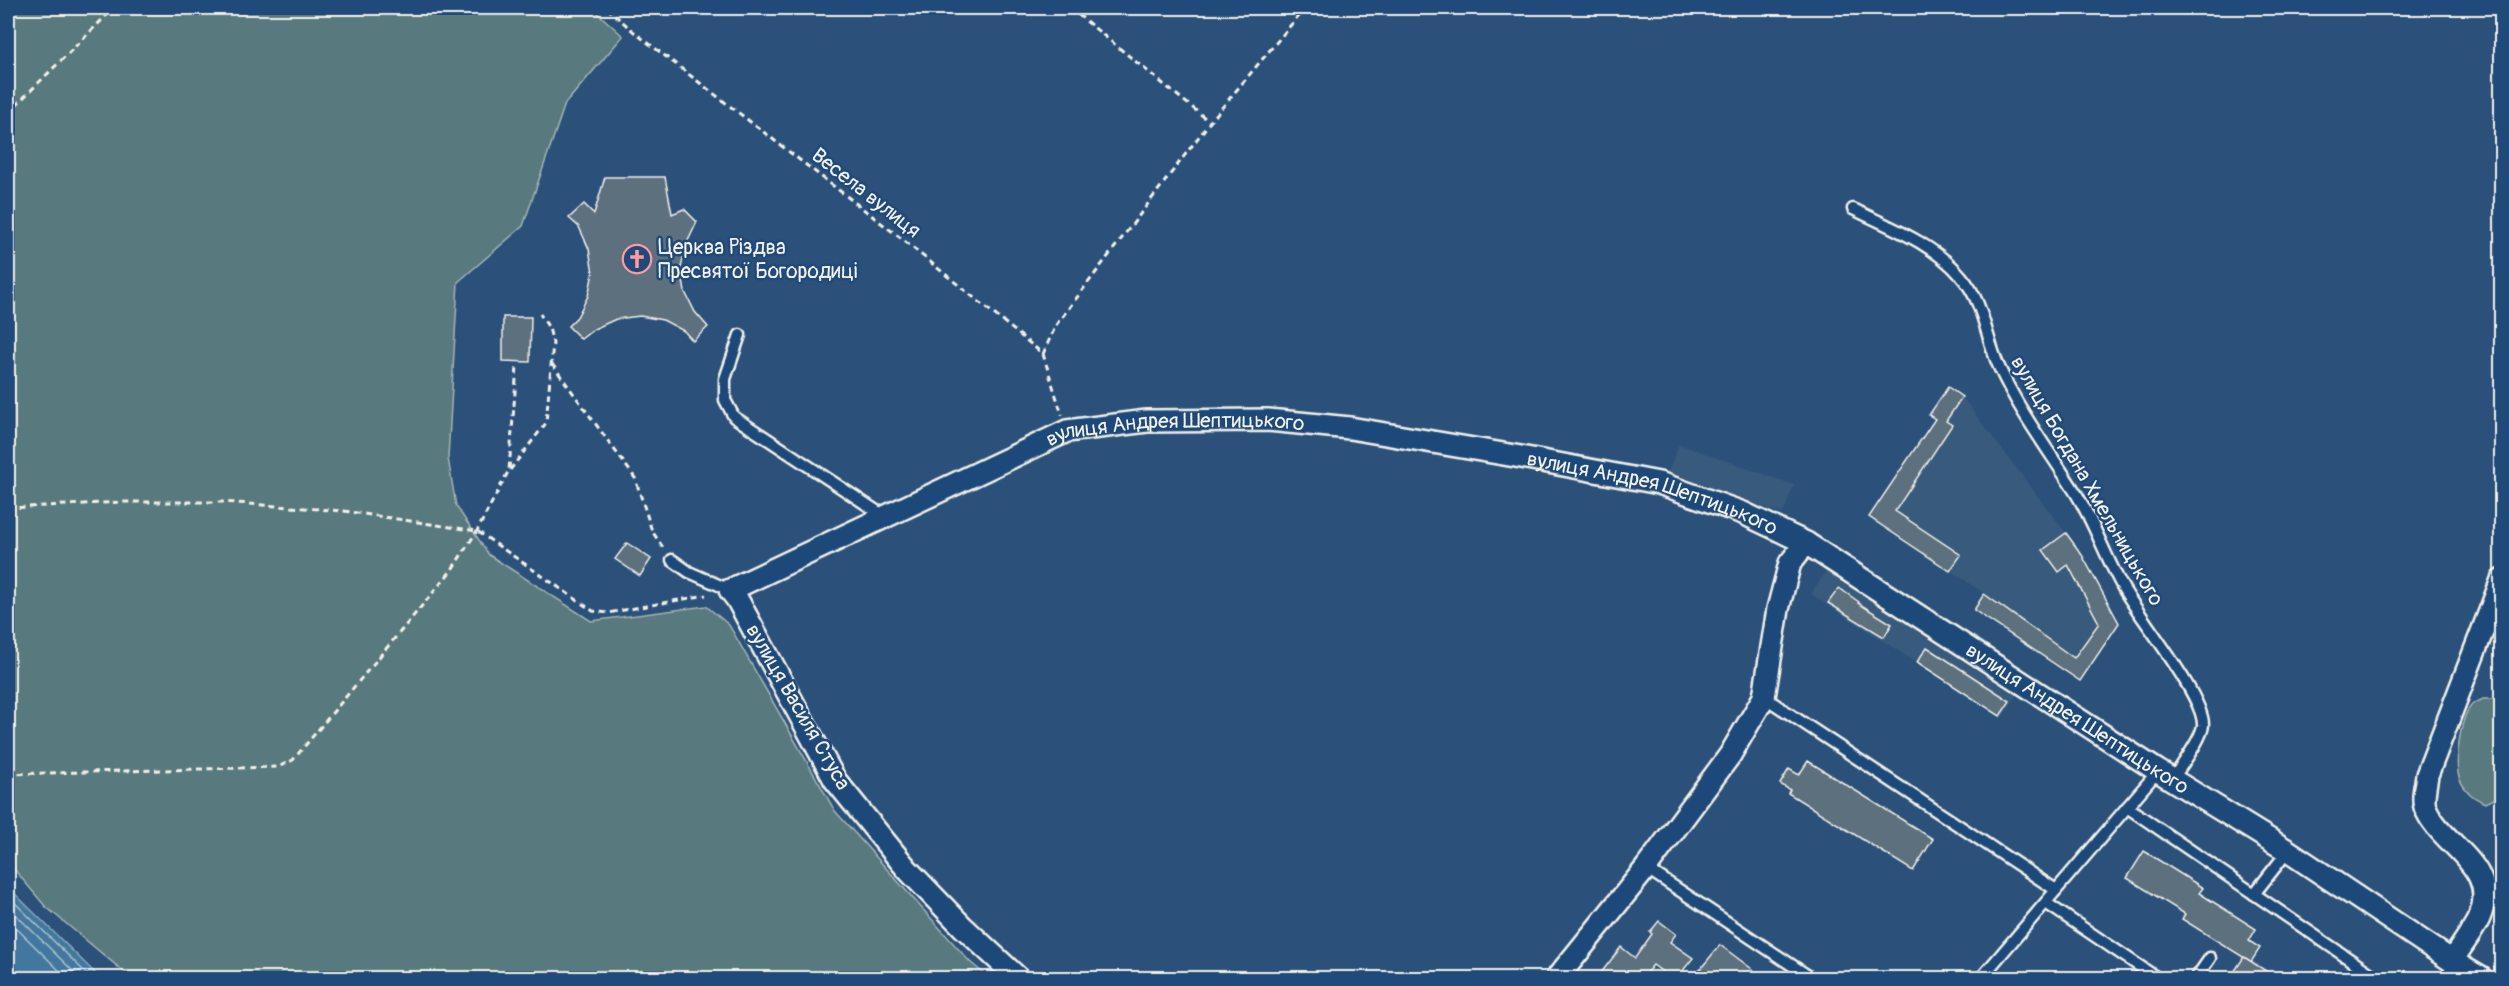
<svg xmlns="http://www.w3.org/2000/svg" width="2509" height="986" viewBox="0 0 2509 986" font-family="Pangolin,sans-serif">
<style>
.built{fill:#395a7c}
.green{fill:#59797e;stroke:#a6b5b3;stroke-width:1.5}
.water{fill:#42789f;stroke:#89a8bc;stroke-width:1.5}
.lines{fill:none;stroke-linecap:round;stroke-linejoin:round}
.shore{stroke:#adc1cb;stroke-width:1.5}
.building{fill:#5b6f7d;stroke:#f4f1e8;stroke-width:1.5}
.lane-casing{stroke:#f4f1e8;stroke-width:15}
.street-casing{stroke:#f4f1e8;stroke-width:26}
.path{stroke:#f4f1e8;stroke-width:3;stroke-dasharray:6 4.5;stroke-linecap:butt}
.lane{stroke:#1f4a7a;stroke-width:10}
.street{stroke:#1f4a7a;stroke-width:21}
.labels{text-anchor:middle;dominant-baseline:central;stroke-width:5;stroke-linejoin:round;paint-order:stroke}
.street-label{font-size:21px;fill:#f4f1e8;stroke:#1f4a7a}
.poi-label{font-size:21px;fill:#f4f1e8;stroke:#1f4a7a;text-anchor:start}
</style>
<rect width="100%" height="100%" fill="#2b517b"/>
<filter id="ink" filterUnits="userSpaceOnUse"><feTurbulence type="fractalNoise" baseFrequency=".0167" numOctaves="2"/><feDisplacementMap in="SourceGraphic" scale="12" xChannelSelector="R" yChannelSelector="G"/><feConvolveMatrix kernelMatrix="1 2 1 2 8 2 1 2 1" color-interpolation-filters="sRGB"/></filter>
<g filter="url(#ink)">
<g class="built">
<polygon points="1948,387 1962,397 2066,533 2082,555 2119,623 2080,681 1974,610 1984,593 1869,517 1934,419 1929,415"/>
<polygon points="1679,444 1794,485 1783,514 1668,472"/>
<polygon points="1826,571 2016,696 2002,718 1811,594"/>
</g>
<g class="green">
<polygon points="8,8 592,8 623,36 565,104 523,226 458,282 448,458 456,506 489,555 591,621 706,606 729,625 835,811 970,962 989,978 138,978 123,971 45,906 8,862"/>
<path d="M2483,699H2496L2502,701L2501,795L2485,803C2474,798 2467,793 2461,782C2453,769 2460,718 2471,706C2473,703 2480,701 2483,699Z"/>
</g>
<polygon class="water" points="8,887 100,978 8,978"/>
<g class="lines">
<g class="shore">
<polyline points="8,896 91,978"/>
<polyline points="8,907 80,978"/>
<polyline points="8,920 67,978"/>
</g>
</g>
<g class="building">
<polygon points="605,177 665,177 672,214 684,209 697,222 686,245 681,268 685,292 695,312 708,327 693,341 684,331 663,320 640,316 616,319 594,329 581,339 568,326 577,317 588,296 593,273 589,249 579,227 569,218 584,204 594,214"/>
<polygon points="503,317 531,317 530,362 503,361"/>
<polygon points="1948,387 1962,397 1946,421 1952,425 1895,511 1961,555 1950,571 1869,517 1935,419 1929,415"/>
<polygon points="2066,533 2082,555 2119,623 2080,681 1974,610 1984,594 2074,658 2099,623 2068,565 2059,572 2043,550"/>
<polygon points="627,543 651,559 640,576 615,559"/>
<polygon points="1839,588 1859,602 1858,603 1892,624 1884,637 1828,603"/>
<polygon points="1927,647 2010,701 2000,716 1917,662"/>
<polygon points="1808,761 1933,839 1913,871 1788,793 1790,790 1780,784 1789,769 1799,775"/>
<polygon points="2144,851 2203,888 2199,893 2256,929 2249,941 2260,948 2251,962 2182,919 2185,914 2127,878"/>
<polygon points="1659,921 1676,934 1670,942 1693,958 1677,978 1671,978 1653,965 1642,978 1597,978 1621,947 1635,958 1652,934 1650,932"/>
<polygon points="1720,945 1764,978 1693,978"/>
<polygon points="2244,957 2277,978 2230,978"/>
</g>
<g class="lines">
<g class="lane-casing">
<g id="lane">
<path d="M1853,209C1890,227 1934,244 1961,276C1984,302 1985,336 1999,367C2020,413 2050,452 2077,495C2095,525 2106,558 2123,588C2139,617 2204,696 2203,725C2202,739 2180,767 2172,780"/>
<polyline points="740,335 725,379 725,400 734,417 884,516"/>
<polyline points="672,560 689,572 730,590"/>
<polyline points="1764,697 2056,890"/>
<polyline points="2127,807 2377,978"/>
<polyline points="1646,868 1811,978"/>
<polyline points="2254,894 2288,851"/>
<polyline points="2046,903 2157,978"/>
<polyline points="1981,978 2158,771"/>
<polyline points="2196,978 2210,958"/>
</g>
</g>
<g class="street-casing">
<g id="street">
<path d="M2452,961C2460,947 2472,933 2479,918C2502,866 2440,846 2425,807C2422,798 2426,784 2427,775L2502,580"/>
<path id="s1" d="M1018,978L963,927L907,869L835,780L737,599L730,590L1067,431L1147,421L1268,420L1350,428L1521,457L1659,483L1743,513L1806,543L2158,771L2288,851L2452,961L2481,978"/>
<polyline points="1557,978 1646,868 1730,755 1764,697 1778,609 1790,563 1806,543"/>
</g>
</g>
<g class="path">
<polyline points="607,8 634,32 902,239 1043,354 1062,415"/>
<polyline points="1070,8 1210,122"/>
<polyline points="8,113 114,8"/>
<polyline points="1043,354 1056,325 1210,122 1305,8"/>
<polyline points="552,364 635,478 652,531 664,549"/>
<polyline points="510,470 546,423 553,343 549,328 540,314"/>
<polyline points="8,508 122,502 223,502 344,511 477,531 593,611 608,613 706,595"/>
<polyline points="8,774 278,767 293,760 451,571 477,531 509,470 517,366"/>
</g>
<use href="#lane" class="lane"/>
<use href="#street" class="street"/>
</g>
</g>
<defs>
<g id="church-ring" transform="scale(1.5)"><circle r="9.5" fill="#1f4a7a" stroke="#ff9aa2" stroke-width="1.5"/><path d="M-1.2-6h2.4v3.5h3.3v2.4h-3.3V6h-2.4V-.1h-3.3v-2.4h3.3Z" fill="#ff9aa2"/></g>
</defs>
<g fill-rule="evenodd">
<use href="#church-ring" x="637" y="259"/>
</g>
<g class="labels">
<g class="street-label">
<text transform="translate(866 193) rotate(38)">Весела вулиця</text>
<text stroke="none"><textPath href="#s1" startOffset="968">вулиця Андрея Шептицького</textPath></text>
<text transform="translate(2087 481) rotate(60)">вулиця Богдана Хмельницького</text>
<text stroke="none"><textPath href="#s1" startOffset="1454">вулиця Андрея Шептицького</textPath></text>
<text transform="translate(798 707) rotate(60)">вулиця Василя Стуса</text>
<text stroke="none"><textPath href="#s1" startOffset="1940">вулиця Андрея Шептицького</textPath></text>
</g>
<g class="poi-label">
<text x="658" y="247">Церква Різдва<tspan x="658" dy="24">Пресвятої Богородиці</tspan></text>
</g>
</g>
<rect width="2509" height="986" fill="none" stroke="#1f4a7a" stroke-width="30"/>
<rect x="15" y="15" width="2479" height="956" fill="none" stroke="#f4f1e8" stroke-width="2" filter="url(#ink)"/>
</svg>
